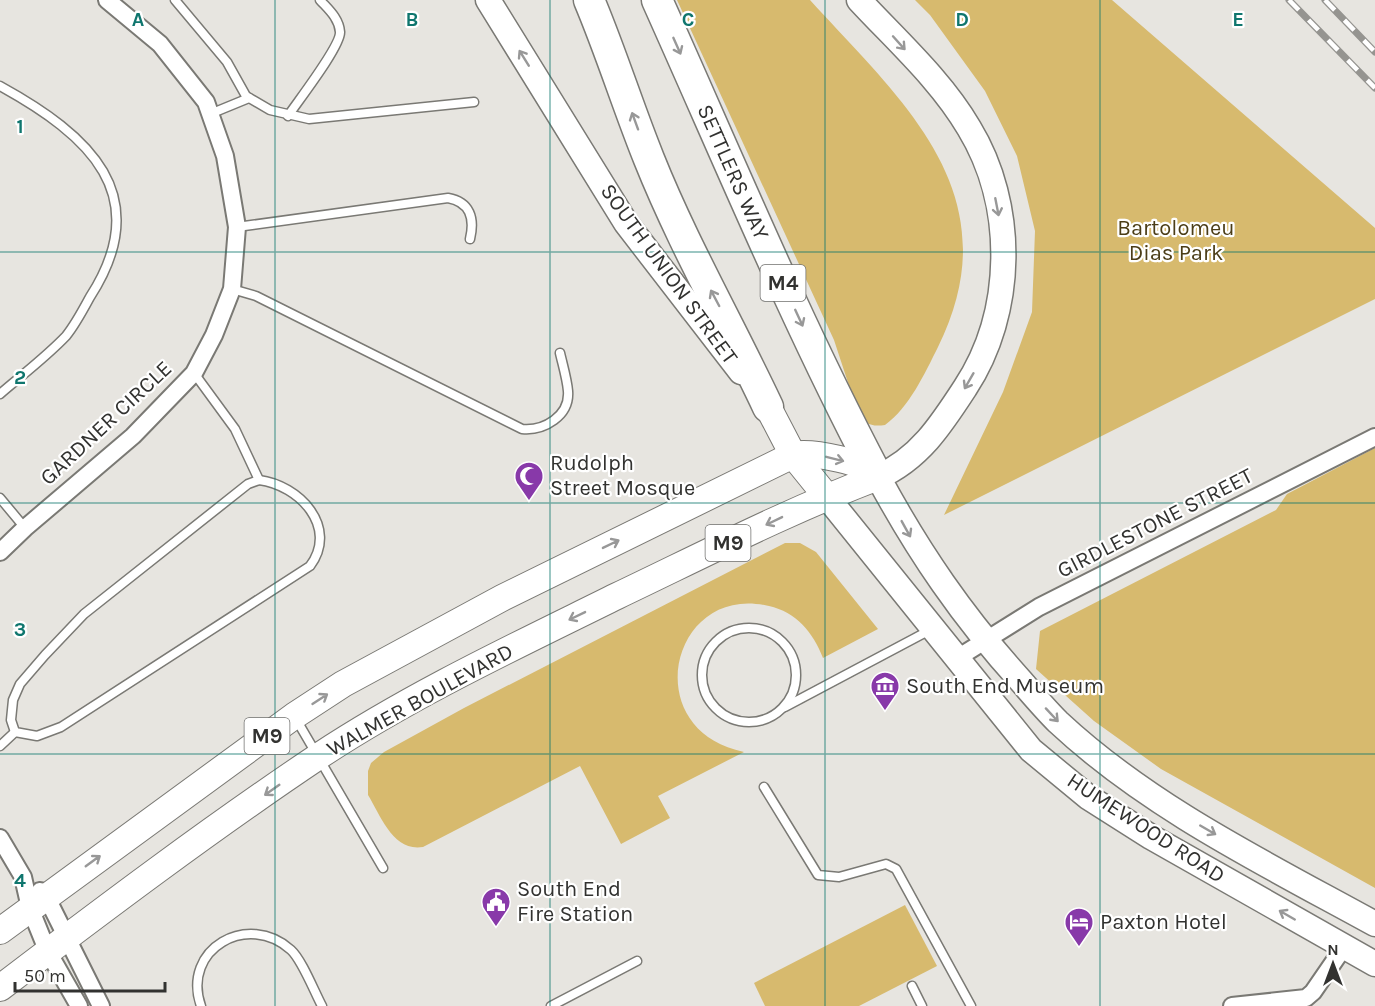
<svg xmlns="http://www.w3.org/2000/svg" width="1375" height="1006" viewBox="0 0 1375 1006" font-family="Karla,sans-serif">
<style>
.green{fill:#d7ba6e}
.lines{fill:none;stroke-linecap:round;stroke-linejoin:round}
.lane-casing{stroke:#7a7974;stroke-width:11}
.street-casing{stroke:#7a7974;stroke-width:20}
.secondary-casing{stroke:#7a7974;stroke-width:27}
.primary-casing{stroke:#7a7974;stroke-width:28}
.highway-casing{stroke:#7a7974;stroke-width:33}
.lane{stroke:#fff;stroke-width:8}
.street{stroke:#fff;stroke-width:16}
.secondary{stroke:#fff;stroke-width:24}
.primary{stroke:#fff;stroke-width:26}
.highway{stroke:#fff;stroke-width:30}
.rail-casing{stroke:#959490;stroke-width:7}
.rail{stroke:#fff;stroke-width:4.5;stroke-dasharray:14;stroke-linecap:butt}
.oneway{stroke:#989898}
.grid{fill:none;stroke:#0f766e;stroke-width:1.5;stroke-opacity:0.55}
.labels{text-anchor:middle;dominant-baseline:central;stroke-width:4.5;stroke-linejoin:round;paint-order:stroke}
.shield{fill:#fff;stroke:#70706e;stroke-width:1.5}
.shield-label{font-size:21px;font-weight:bold;fill:#323230}
.street-label{font-size:22px;fill:#323230;stroke:#fff}
.park-label{font-size:22px;fill:#4b3d17;stroke:#fff}
.poi-label{font-size:22px;fill:#323230;stroke:#fff;text-anchor:start}
.grid-label{font-size:20px;text-anchor:middle;font-weight:bold;fill:#0f766e;stroke:#fff;stroke-width:4.5;stroke-linejoin:round;paint-order:stroke}
</style>
<rect width="100%" height="100%" fill="#e7e5e0"/>
<g class="green">
<path d="M677,0H810C904,103 1013,195 938,347C925,373 909,408 885,425C871,427 865,424 858,413L834,340Z"/>
<polygon points="915,0 1112,0 1375,228 1375,299 944,515 1003,392 1032,312 1035,231 1017,156 985,91 930,15"/>
<polygon points="1375,448 1375,888 1161,769 1094,721 1036,669 1040,631 1276,510 1287,494"/>
<path d="M785,543H800L816,552L878,629L823,658C813,632 796,612 769,606C671,582 636,730 744,752L658,796L670,818L621,844L580,766L423,847C393,852 381,816 368,795V771L371,763L384,752L464,708Z"/>
<polygon points="905,905 937,966 859,1006 765,1006 754,983"/>
</g>
<g class="lines">
<g class="lane-casing">
<g id="lane">
<polyline points="175,0 227,62 246,96 270,110 309,119 474,102"/>
<path d="M0,86C89,135 156,195 90,297C83,310 75,325 66,336C46,357 22,375 0,394"/>
<polyline points="210,114 249,98"/>
<path d="M288,116C298,101 341,46 340,32C339,18 328,9 320,0"/>
<path d="M237,227L448,198C470,202 475,218 470,239"/>
<path d="M232,289L256,296L522,429C544,431 570,416 568,391C567,379 563,366 560,353"/>
<polyline points="194,373 235,429 259,480"/>
<path d="M259,480C299,485 339,527 310,566L61,727L37,736L15,732L11,720L13,700L20,684L45,655L84,614L248,484Z"/>
<polyline points="0,498 25,528"/>
<circle cx="749" cy="675" r="47"/>
<polyline points="785,707 932,629"/>
<polyline points="296,719 383,868"/>
<polyline points="0,746 15,732"/>
<polyline points="764,787 818,875 839,877 886,864 896,869 971,1006"/>
<polyline points="912,986 922,1006"/>
<path d="M201,1006C181,949 248,911 291,950C302,960 314,991 322,1006"/>
<polyline points="551,1006 637,961"/>
</g>
</g>
<g class="street-casing">
<g id="street">
<polyline points="0,552 25,528 133,436 194,373 214,335 232,289 237,227 225,156 206,102 160,44 107,0"/>
<polyline points="959,657 1039,607 1375,437"/>
<polyline points="0,838 23,877 30,908 47,950 79,1006"/>
<polyline points="40,891 46,896 101,1006"/>
<polyline points="1232,1006 1306,998 1313,992 1344,947"/>
</g>
</g>
<g class="secondary-casing">
<g id="secondary">
<polyline points="488,0 626,223 741,372"/>
<path d="M859,0C896,40 941,80 969,128C1016,205 1015,312 965,388C941,425 919,459 878,477C919,553 963,617 1021,681C1033,695 1045,709 1058,722C1149,807 1266,864 1375,924"/>
<polyline points="827,497 1031,750 1088,797 1151,837 1375,964"/>
</g>
</g>
<g class="primary-casing">
<g id="primary">
<polyline points="768,407 793,455 827,497"/>
<path d="M0,931L294,716L343,684L502,598L793,455C811,451 869,462 878,477C788,511 703,555 617,596C516,646 413,694 319,756C210,829 104,909 0,988"/>
</g>
</g>
<g class="highway-casing">
<g id="highway">
<path d="M589,0C611,52 628,107 649,159C683,244 729,324 768,407"/>
<path d="M657,0C728,158 794,318 875,472"/>
</g>
</g>
<use href="#lane" class="lane"/>
<use href="#street" class="street"/>
<use href="#secondary" class="secondary"/>
<use href="#primary" class="primary"/>
<use href="#highway" class="highway"/>
<g class="rail-casing">
<g id="rail">
<polyline points="1289,0 1375,88"/>
<polyline points="1325,0 1375,52"/>
</g>
</g>
<use href="#rail" class="rail"/>
</g>
<defs><path id="oneway-shaft" d="M-6 0H5M1.5-3L5.5 0L1.5 3" fill="none" stroke-width="1.6" stroke-linecap="round" stroke-linejoin="round" transform="scale(1.5)"/></defs>
<g class="oneway">
<use href="#oneway-shaft" transform="translate(899 43) rotate(48)"/>
<use href="#oneway-shaft" transform="translate(677 46) rotate(66)"/>
<use href="#oneway-shaft" transform="translate(524 58) rotate(-122)"/>
<use href="#oneway-shaft" transform="translate(635 121) rotate(-110)"/>
<use href="#oneway-shaft" transform="translate(997 207) rotate(79)"/>
<use href="#oneway-shaft" transform="translate(715 298) rotate(-118)"/>
<use href="#oneway-shaft" transform="translate(799 318) rotate(65)"/>
<use href="#oneway-shaft" transform="translate(969 381) rotate(120)"/>
<use href="#oneway-shaft" transform="translate(835 459) rotate(14)"/>
<use href="#oneway-shaft" transform="translate(774 521) rotate(154)"/>
<use href="#oneway-shaft" transform="translate(906 529) rotate(61)"/>
<use href="#oneway-shaft" transform="translate(611 544) rotate(-26)"/>
<use href="#oneway-shaft" transform="translate(577 616) rotate(154)"/>
<use href="#oneway-shaft" transform="translate(320 699) rotate(-33)"/>
<use href="#oneway-shaft" transform="translate(1052 715) rotate(47)"/>
<use href="#oneway-shaft" transform="translate(272 790) rotate(145)"/>
<use href="#oneway-shaft" transform="translate(1208 830) rotate(30)"/>
<use href="#oneway-shaft" transform="translate(93 861) rotate(-36)"/>
<use href="#oneway-shaft" transform="translate(1287 915) rotate(-150)"/>
</g>
<path class="grid" d="M275,0V1006M550,0V1006M825,0V1006M1100,0V1006M0,252H1375M0,503H1375M0,754H1375"/>
<defs>
<g id="mosque-pin" transform="scale(1.5)"><path d="M0 17L-7.5 6A9.5 9.5 0 1 1 7.5 6Z" fill="#8839a9" stroke="#fff"/><path d="M3.5-4.9A6 6 0 1 0 3.5 4.9A5 5 0 1 1 3.5-4.9Z" fill="#fff"/></g>
<g id="museum-pin" transform="scale(1.5)"><path d="M0 17L-7.5 6A9.5 9.5 0 1 1 7.5 6Z" fill="#8839a9" stroke="#fff"/><path d="M0-6L6-3V-2H-6V-3ZM-5-1h2V3h-2ZM-1-1h2V3h-2ZM3-1h2V3H3ZM-6 4H6V6H-6Z" fill="#fff"/></g>
<g id="civic-pin" transform="scale(1.5)"><path d="M0 17L-7.5 6A9.5 9.5 0 1 1 7.5 6Z" fill="#8839a9" stroke="#fff"/><path d="M-.6-6.5H3V-4.5H.6V-3L4-1V1h2V6H-6V1h2V-1L-.6-3ZM-1.2 2.5V6h2.4V2.5Z" fill="#fff"/></g>
<g id="hotel-pin" transform="scale(1.5)"><path d="M0 17L-7.5 6A9.5 9.5 0 1 1 7.5 6Z" fill="#8839a9" stroke="#fff"/><path d="M-6-4.5h1.5V1H6V5H4.5V3h-9V5H-6ZM-4 0a1.8 1.8 0 1 1 3.6 0ZM.5 0V-2.5h3Q6-2.5 6 0Z" fill="#fff"/></g>
</defs>
<g fill-rule="evenodd">
<use href="#mosque-pin" x="529" y="476"/>
<use href="#museum-pin" x="885" y="686"/>
<use href="#civic-pin" x="496" y="902"/>
<use href="#hotel-pin" x="1079" y="922"/>
</g>
<g class="labels">
<g class="shield">
<rect x="760.5" y="265" width="45" height="36" rx="4.5"/>
<rect x="705.5" y="525" width="45" height="36" rx="4.5"/>
<rect x="244.5" y="718" width="45" height="36" rx="4.5"/>
</g>
<g class="shield-label">
<text x="783" y="283">M4</text>
<text x="728" y="543">M9</text>
<text x="267" y="736">M9</text>
</g>
<g class="street-label">
<text transform="translate(733 172) rotate(66)">SETTLERS WAY</text>
<text transform="translate(669 274) rotate(54)">SOUTH UNION STREET</text>
<text transform="translate(106 423) rotate(-43)">GARDNER CIRCLE</text>
<text transform="translate(1155 523) rotate(-27)">GIRDLESTONE STREET</text>
<text transform="translate(420 700) rotate(-29)">WALMER BOULEVARD</text>
<text transform="translate(1146 828) rotate(33)">HUMEWOOD ROAD</text>
</g>
<g class="park-label">
<text x="1176" y="228">Bartolomeu<tspan x="1176" dy="25">Dias Park</tspan></text>
</g>
<g class="poi-label">
<text x="550" y="463">Rudolph<tspan x="550" dy="25">Street Mosque</tspan></text>
<text x="906" y="686">South End Museum</text>
<text x="517" y="889">South End<tspan x="517" dy="25">Fire Station</tspan></text>
<text x="1100" y="922">Paxton Hotel</text>
</g>
</g>
<g class="grid-label">
<text x="138" y="26">A</text>
<text x="412" y="26">B</text>
<text x="688" y="26">C</text>
<text x="962" y="26">D</text>
<text x="1238" y="26">E</text>
<text x="20" y="133">1</text>
<text x="20" y="384">2</text>
<text x="20" y="636">3</text>
<text x="20" y="887">4</text>
</g>
<g transform="translate(1333 964)" stroke="#ffffff" stroke-width="4.5" paint-order="stroke">
<path d="M0-4.5L10 22L0 15L-10 22Z" fill="#323230"/>
<text y="-9" font-size="16" font-weight="bold" text-anchor="middle" fill="#323230">N</text>
</g>
<path d="M15 982v9h150v-9" fill="none" stroke="#323230" stroke-width="3"/>
<text x="24" y="982" font-size="18" fill="#323230" stroke="#ffffff" stroke-width="4.5" paint-order="stroke">50 m</text>
</svg>
